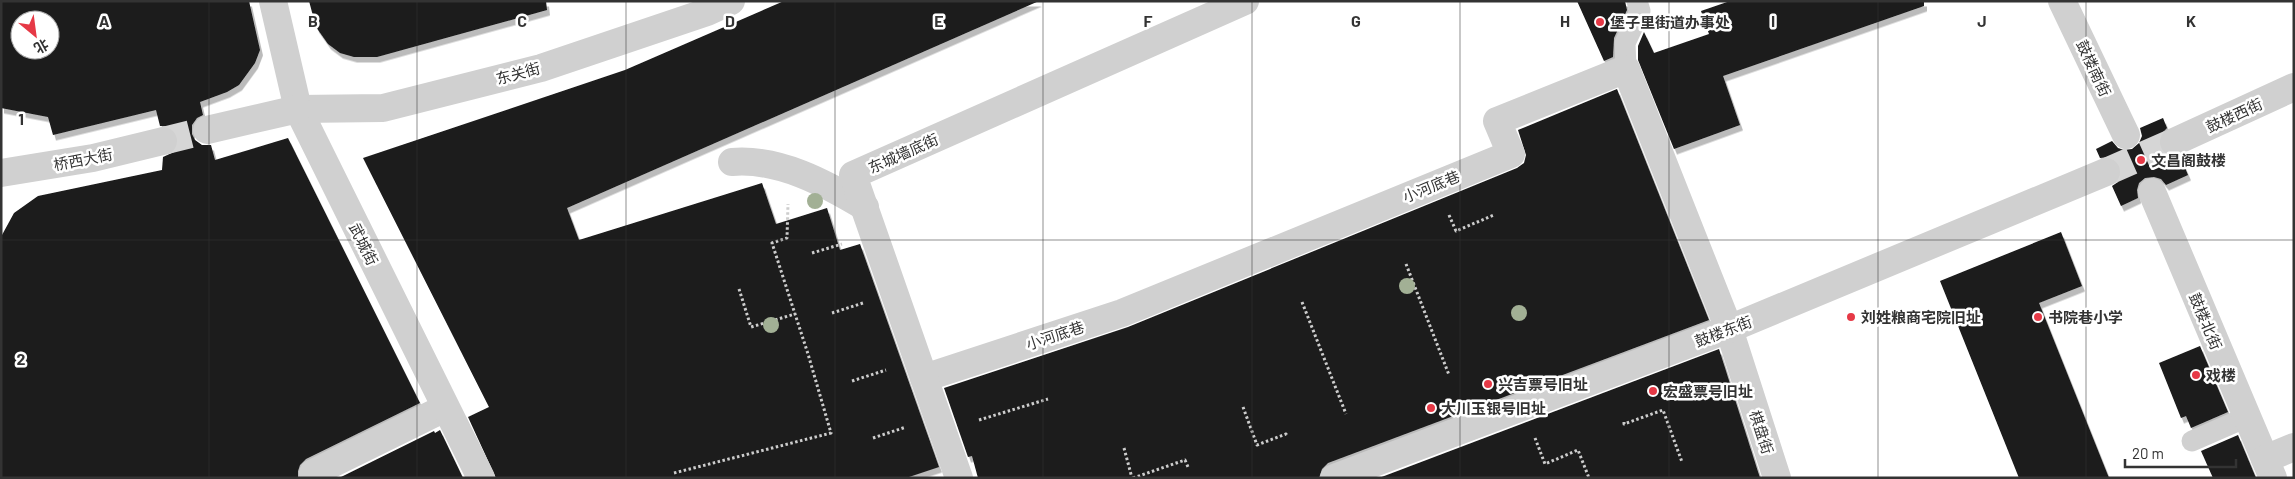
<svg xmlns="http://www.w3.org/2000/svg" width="2295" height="479" viewBox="0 0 2295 479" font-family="Barlow,'Noto Sans SC',sans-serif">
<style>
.building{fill:#1a1a1a;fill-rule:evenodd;filter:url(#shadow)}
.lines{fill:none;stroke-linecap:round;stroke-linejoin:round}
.minor-tunnel{stroke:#d6d6d6;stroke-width:28;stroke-dasharray:28 14;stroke-linecap:butt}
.tertiary-tunnel{stroke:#d6d6d6;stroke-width:28;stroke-dasharray:28 14;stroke-linecap:butt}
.path{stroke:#cdcdcd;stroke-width:3;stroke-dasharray:2.5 2.5;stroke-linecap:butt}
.service{stroke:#d0d0d0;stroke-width:21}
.pedestrian{stroke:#d0d0d0;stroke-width:28}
.minor{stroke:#d0d0d0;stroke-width:28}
.tertiary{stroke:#d0d0d0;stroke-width:28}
.tree{fill:#a2b095}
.grid{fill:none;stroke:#333;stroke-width:1;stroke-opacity:0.55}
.poi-dot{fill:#e63946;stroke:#fff;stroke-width:2}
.labels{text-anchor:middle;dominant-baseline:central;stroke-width:5;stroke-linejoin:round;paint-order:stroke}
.poi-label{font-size:15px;font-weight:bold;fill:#333;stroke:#fff;text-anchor:start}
.street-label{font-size:15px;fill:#333;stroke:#fff}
.grid-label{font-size:16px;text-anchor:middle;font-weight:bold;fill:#333;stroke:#fff;stroke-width:5;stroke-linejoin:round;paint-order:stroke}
</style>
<defs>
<filter id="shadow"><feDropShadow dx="3" dy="5.5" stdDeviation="0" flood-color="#0004"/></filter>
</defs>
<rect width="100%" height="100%" fill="#fff"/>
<g class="building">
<path d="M1,1H249L260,50L255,63L239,85L227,92L200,102L203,115L197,118L192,125V134L195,140L202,145H211L215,160L288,138L420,403L306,459L300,465L298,471V478H1L2,235L14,213L38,196L162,170L163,157L174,152L178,146V138L174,130L168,126H160L156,110L53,135L48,117L1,108ZM20,20H50V50H20Z"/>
<polygon points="309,1 546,1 547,10 377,57 354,57 340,53 328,44 316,27"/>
<polygon points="784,1 1039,1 567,208 579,240 762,183 776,224 827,208 840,250 860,244 939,467 906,478 496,478 468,417 489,407 363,158 625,70"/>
<polygon points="1577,1 1625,1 1627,10 1614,38 1613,57 1604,61"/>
<polygon points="1730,1 1924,1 1924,6 1723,76 1740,125 1674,149 1638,60 1638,46 1644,32 1654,53 1709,34 1701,11"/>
<polygon points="1617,89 1709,320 1328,463 1322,469 1319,478 978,478 972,456 968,457 944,388 1128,327 1517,168 1524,163 1526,155 1518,130"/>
<polygon points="2163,118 2167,128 2162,133 2159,140 2160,149 2165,155 2172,157 2180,156 2188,175 2166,185 2161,179 2154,177 2145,178 2139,183 2137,190 2138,198 2121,206 2112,186 2118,182 2121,174 2120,166 2116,160 2108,157 2100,158 2096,149 2112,141 2118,148 2124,150 2132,149 2139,143 2142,136 2140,128"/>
<polygon points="2061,232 2082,286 2039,303 2109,478 2019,478 1940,281"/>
<polygon points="2200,346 2228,412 2191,428 2186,416 2181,418 2159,363"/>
<polygon points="1719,349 1760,478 1379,478"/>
<polygon points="440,430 463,478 339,478 434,431 435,433"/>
<polygon points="2238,435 2256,478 2213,478 2201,451"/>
</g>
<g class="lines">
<polyline class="minor-tunnel" points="2106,172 2174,142"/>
<polyline class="tertiary-tunnel" points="163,141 207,130"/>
<g class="path">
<polyline points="1449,215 1456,231 1494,215"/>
<polyline points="812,253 842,244"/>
<polyline points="1406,264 1449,375"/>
<polyline points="739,289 751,327 795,314"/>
<polyline points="1302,302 1346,414"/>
<polyline points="832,313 863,303"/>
<polyline points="852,381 886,370"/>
<polyline points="1243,407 1257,445 1286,434 1287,436"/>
<polyline points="979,420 1048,399"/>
<polyline points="1624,422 1624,424 1663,410 1682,462"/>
<polyline points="873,438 906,427"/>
<polyline points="1535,438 1545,464 1578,450 1589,478"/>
<polyline points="1124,448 1132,478"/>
<polyline points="674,473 831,433 808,354 772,243 787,238 788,204"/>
<polyline points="1133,478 1185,460 1188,467"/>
</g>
<g class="service">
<polyline points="1626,69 1625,43 1640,11 1637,1"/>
<polyline points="2192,441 2247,417"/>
</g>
<g class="pedestrian">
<polyline points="313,473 445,408"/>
<polyline points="481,478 298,109 383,108 541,68 707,12 731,1"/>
</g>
<g class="minor">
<polyline points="273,1 298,109"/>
<polyline points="2062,1 2126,135"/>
<polyline points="2174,142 2294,87"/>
<path d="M732,162C779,158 825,183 865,207"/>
<polyline points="2152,192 2273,478"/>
<polyline points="924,378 1122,313 1511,154 1497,121 1626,69 1729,329 1777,478"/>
<polyline points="2265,459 2294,447"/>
<polyline points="959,478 853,175 1245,1"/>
<polyline points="1334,478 1729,329 2106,172"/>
</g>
<g class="tertiary">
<polyline points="207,130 298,109"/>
<polyline points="1,173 93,158 163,141"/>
</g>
</g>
<g class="tree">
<circle cx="815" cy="201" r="8"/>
<circle cx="1407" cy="286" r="8"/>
<circle cx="1519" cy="313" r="8"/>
<circle cx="771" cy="325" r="8"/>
</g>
<path class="grid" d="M209,1V478M417,1V478M626,1V478M835,1V478M1043,1V478M1252,1V478M1460,1V478M1669,1V478M1878,1V478M2086,1V478M1,240H2294"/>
<g class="poi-dot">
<circle cx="1600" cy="22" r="5"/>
<circle cx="2141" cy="160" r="5"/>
<circle cx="1851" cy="317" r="5"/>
<circle cx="2038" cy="317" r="5"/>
<circle cx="2196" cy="375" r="5"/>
<circle cx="1488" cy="384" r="5"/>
<circle cx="1653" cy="391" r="5"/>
<circle cx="1431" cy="408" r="5"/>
</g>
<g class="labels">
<g class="poi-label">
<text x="1610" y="22">堡子里街道办事处</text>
<text x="2151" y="160">文昌阁鼓楼</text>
<text x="1861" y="317">刘姓粮商宅院旧址</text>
<text x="2048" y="317">书院巷小学</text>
<text x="2206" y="375">戏楼</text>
<text x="1498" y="384">兴吉票号旧址</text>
<text x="1663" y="391">宏盛票号旧址</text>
<text x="1441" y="408">大川玉银号旧址</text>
</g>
<g class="street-label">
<text transform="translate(2094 68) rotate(65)">鼓楼南街</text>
<text transform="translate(518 73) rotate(-15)">东关街</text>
<text transform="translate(2234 115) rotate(-25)">鼓楼西街</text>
<text transform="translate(903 153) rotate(-24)">东城墙底街</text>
<text transform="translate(83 159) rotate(-11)">桥西大街</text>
<text transform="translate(1431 186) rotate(-22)">小河底巷</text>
<text transform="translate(364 244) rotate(64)">武城街</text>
<text transform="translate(2206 321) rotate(67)">鼓楼北街</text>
<text transform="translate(1723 331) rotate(-21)">鼓楼东街</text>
<text transform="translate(1055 335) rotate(-18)">小河底巷</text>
<text transform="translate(1762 432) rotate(72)">棋盘街</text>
</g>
</g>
<g class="grid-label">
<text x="104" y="27">A</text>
<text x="313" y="27">B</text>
<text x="522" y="27">C</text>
<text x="730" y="27">D</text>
<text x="939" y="27">E</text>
<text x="1148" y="27">F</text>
<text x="1356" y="27">G</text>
<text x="1565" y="27">H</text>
<text x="1773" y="27">I</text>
<text x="1982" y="27">J</text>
<text x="2191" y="27">K</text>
<text x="21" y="125">1</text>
<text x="21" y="365">2</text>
</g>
<rect width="2295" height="479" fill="none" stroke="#333333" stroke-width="5"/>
<g transform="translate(35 35) rotate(151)"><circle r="24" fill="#ffffff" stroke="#adadad"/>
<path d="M0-4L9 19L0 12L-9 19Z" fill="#e63946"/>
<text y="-8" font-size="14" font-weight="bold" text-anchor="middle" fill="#333333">北</text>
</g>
<path d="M2125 459v8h111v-8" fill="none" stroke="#333333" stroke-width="2.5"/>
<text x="2132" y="459" font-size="15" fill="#333333" stroke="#ffffff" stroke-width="4" paint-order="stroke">20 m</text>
</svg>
